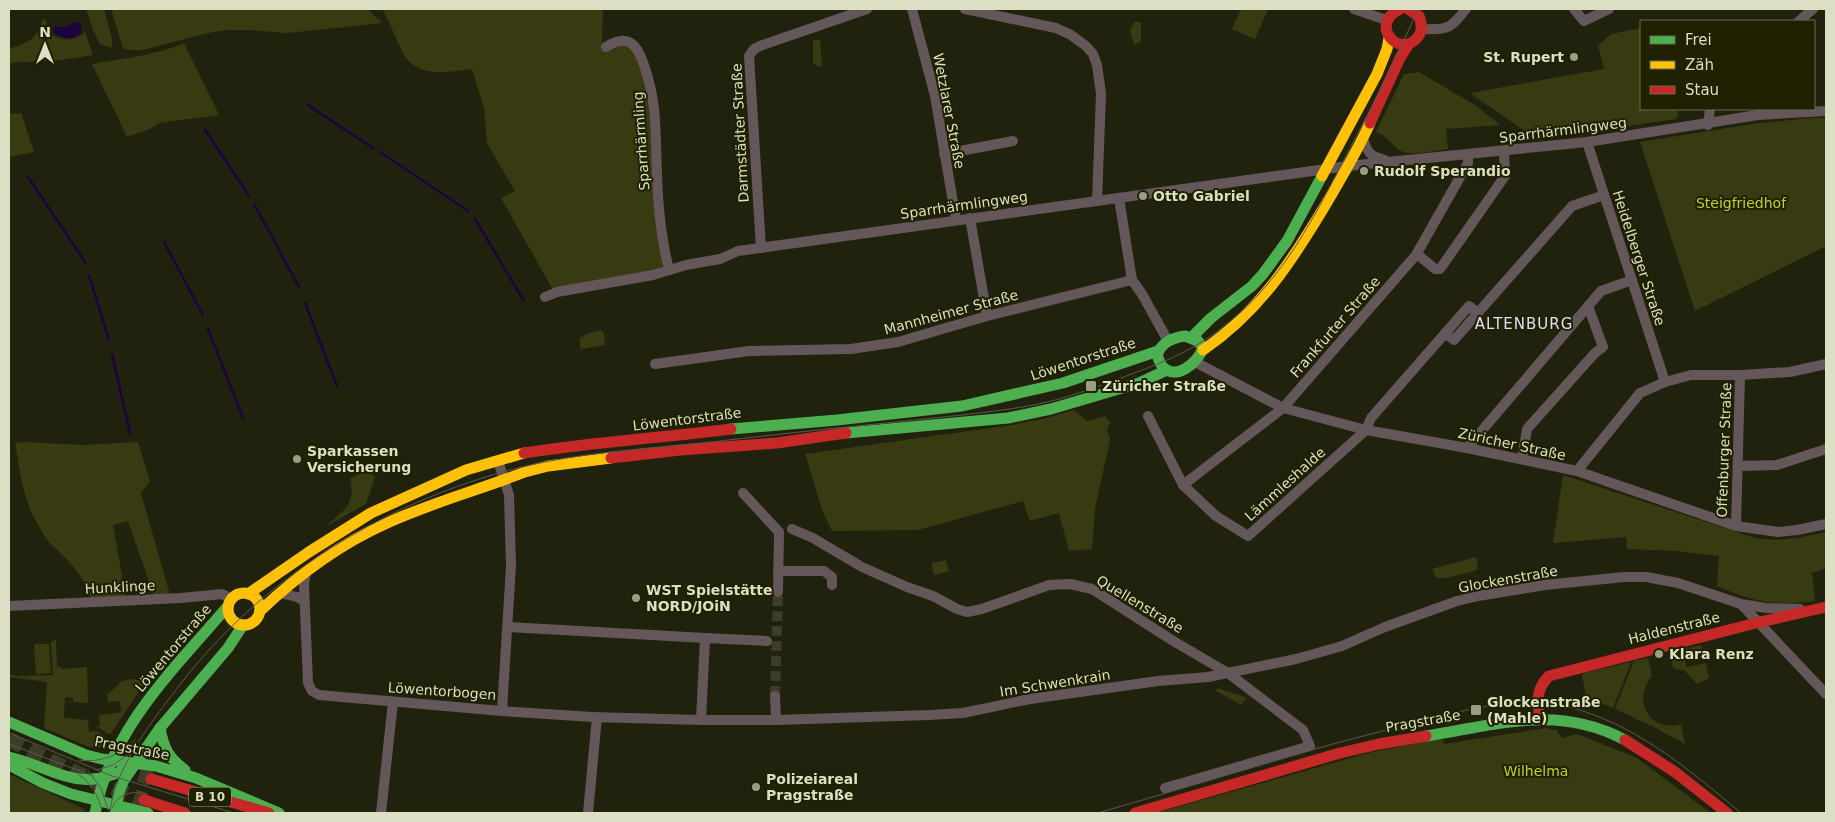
<svg xmlns="http://www.w3.org/2000/svg" width="1835" height="822" viewBox="0 0 1835 822" font-family="'DejaVu Sans',sans-serif">
<style>
.green{fill:#383b11}
.water{fill:#1c0340}
.lines{fill:none;stroke-linecap:round;stroke-linejoin:round}
.stream{stroke:#1c0340;stroke-width:2.5}
.street-tunnel{stroke:#3c3e28;stroke-width:10;stroke-dasharray:10 5;stroke-linecap:butt}
.primary-tunnel{stroke:#3c3e28;stroke-width:15;stroke-dasharray:15 8;stroke-linecap:butt}
.street{stroke:#635759;stroke-width:10}
.fast{stroke:#4caf50;stroke-width:11}
.slow{stroke:#ffc107;stroke-width:11}
.jam{stroke:#c62828;stroke-width:11}
.tram{stroke:#5c574d;stroke-width:1}
.poi-dot{fill:#9a9d84;stroke:#1f2100;stroke-width:2}
.labels{text-anchor:middle;dominant-baseline:central;stroke-width:4;stroke-linejoin:round;paint-order:stroke}
.shield{fill:#1f2100;stroke:#a3a689;stroke-width:1}
.shield-label{font-size:12px;font-weight:bold;fill:#dcdfc4}
.poi-label{font-size:14px;font-weight:bold;fill:#dcdfc4;stroke:#1f2100;text-anchor:start}
.street-label{font-size:14px;fill:#dcdfc4;stroke:#1f2100}
.park-label{font-size:14px;fill:#c7d023;stroke:#1f2100}
.neighbourhood-label{font-size:15px;letter-spacing:1px;fill:#e1dcfa;stroke:#1f2100}
</style>
<rect width="100%" height="100%" fill="#20220d"/>
<g class="green">
<polygon points="86,9 104,9 112,39 112,48 100,44 93,30"/>
<polygon points="111,9 367,9 382,23 288,33 248,30 228,30 208,33 143,50 128,50 123,48"/>
<path d="M382,9H603L602,42L629,45L637,51L652,99L658,223L663,268L553,290L501,198L515,191L487,143L484,108L472,69C447,72 415,79 402,51C395,37 390,22 382,9Z"/>
<polygon points="1241,9 1268,9 1255,39 1232,29"/>
<path d="M46,19L47,31C58,41 73,43 85,32L93,55L62,60L9,63V49C26,43 38,40 42,20Z"/>
<polygon points="1134,22 1141,22 1141,41 1134,45 1130,31"/>
<polygon points="1641,28 1641,109 1677,109 1678,114 1676,119 1622,127 1534,135 1529,134 1470,93 1604,69 1598,46 1611,34"/>
<polygon points="813,40 820,40 822,67 813,64"/>
<path d="M184,43L219,115L159,123L150,129L127,137L92,64C123,58 154,56 184,43Z"/>
<path d="M1419,72L1475,105L1500,125L1446,129L1448,149C1434,150 1409,158 1398,149C1391,143 1385,135 1376,132L1404,74Z"/>
<polygon points="21,113 34,152 9,157 9,114"/>
<polygon points="1811,118 1826,118 1826,246 1695,311 1640,142 1752,124"/>
<polygon points="601,330 604,333 605,345 580,349 580,338 589,333"/>
<polygon points="1074,410 1087,421 1105,416 1110,422 1107,429 1110,440 1095,509 1092,549 1069,551 1059,513 1030,521 1023,501 918,530 832,531 822,510 805,454 1011,425 1047,418"/>
<path d="M24,442L84,445L138,442L150,481L141,493L170,595L154,596L128,521L113,525L126,598L91,600C86,577 67,559 51,544C46,539 42,531 38,525C23,500 20,471 15,443Z"/>
<path d="M367,471L375,477L366,504L325,527C344,509 356,506 350,478Z"/>
<path d="M1563,475L1755,538C1780,542 1802,538 1826,532V568L1812,573L1815,601C1775,606 1753,602 1717,586L1719,556L1677,551L1627,549L1626,537L1553,543Z"/>
<polygon points="1476,557 1478,568 1475,571 1446,578 1436,578 1432,569"/>
<polygon points="946,560 949,571 934,575 931,563"/>
<polygon points="56,639 57,667 61,667 61,669 87,667 88,703 73,702 73,698 65,697 64,718 88,720 89,732 97,731 107,739 99,748 89,747 44,728 47,682 9,677 9,674 16,676 53,675 51,643"/>
<polygon points="49,644 51,673 36,674 34,644"/>
<polygon points="1701,645 1704,657 1685,661 1687,667 1706,663 1709,678 1697,684 1685,671 1673,668 1670,652"/>
<path d="M1648,658L1652,676C1632,700 1649,733 1681,724L1685,744L1654,727L1615,709L1634,661Z"/>
<polygon points="1631,662 1613,708 1586,697 1582,675 1584,673"/>
<polygon points="130,679 146,681 110,735 96,726 100,726 99,715 121,712 120,701 108,702 107,695 122,681"/>
<polygon points="1218,688 1247,698 1241,705 1216,691"/>
<polygon points="1546,728 1556,730 1562,738 1577,734 1637,758 1711,813 1156,813 1368,753 1442,738 1444,744"/>
<polygon points="9,774 82,808 86,813 9,813"/>
</g>
<path class="water" d="M75,22L80,23L82,31C75,41 62,39 53,32V29L55,27H67Z"/>
<g class="lines">
<g class="stream">
<polyline points="308,105 373,148"/>
<polyline points="205,130 249,196"/>
<polyline points="380,152 468,211"/>
<polyline points="28,177 85,262"/>
<polyline points="254,204 299,287"/>
<polyline points="475,219 524,301"/>
<polyline points="164,242 203,315"/>
<polyline points="89,275 109,340"/>
<polyline points="305,303 337,386"/>
<polyline points="208,329 243,418"/>
<polyline points="112,354 130,433"/>
</g>
<polyline class="street-tunnel" points="775,696 778,592"/>
<g class="primary-tunnel">
<path d="M9,739C52,763 97,783 144,800"/>
<polyline points="118,766 151,779"/>
</g>
<g class="street">
<polyline points="912,9 935,96 956,220"/>
<polyline points="965,9 1056,28 1071,35 1086,46 1093,54 1097,65 1101,94 1097,201"/>
<polyline points="1354,9 1386,20"/>
<polyline points="1574,9 1584,21 1609,9"/>
<polyline points="1799,21 1813,9"/>
<path d="M1422,29C1448,30 1450,29 1466,9"/>
<path d="M606,47C628,33 637,44 644,65C658,105 655,134 657,174C658,205 661,239 669,269"/>
<polyline points="1708,125 1710,109"/>
<path d="M1363,139C1368,154 1370,156 1385,160"/>
<polyline points="1587,142 1665,382"/>
<polyline points="944,154 1013,141"/>
<polyline points="1119,198 1132,280 1142,294 1168,341"/>
<polyline points="970,218 987,316"/>
<polyline points="761,248 749,56 754,49 760,46 867,9"/>
<polyline points="1417,254 1435,269 1440,269 1505,176 1504,152"/>
<polyline points="545,297 557,292 653,275 686,265 720,259 738,251 1348,166 1587,142 1758,115 1826,111"/>
<polyline points="1445,333 1454,340 1572,206 1604,195"/>
<polyline points="1197,363 1283,408 1366,430 1467,448 1577,471 1736,526 1778,532 1797,530 1826,524"/>
<polyline points="655,364 749,351 851,349 898,342 987,316 1132,280"/>
<polyline points="1148,416 1183,485 1216,516 1248,536 1366,430 1371,418 1469,306 1478,313"/>
<polyline points="1467,448 1601,291 1632,280"/>
<polyline points="1522,459 1527,429 1595,353 1603,347 1588,306"/>
<polyline points="498,461 509,495 511,566 502,711"/>
<polyline points="1738,466 1777,465 1826,449"/>
<polyline points="1577,471 1640,393 1665,382 1691,375 1740,375 1790,372 1826,364"/>
<polyline points="1183,485 1283,408 1416,255 1468,163 1468,155"/>
<polyline points="743,493 779,532 778,592"/>
<polyline points="1736,526 1740,375"/>
<polyline points="792,529 813,538 862,567 907,587 933,596 957,609 967,612 982,609 1049,585 1070,584 1092,589 1175,642 1228,673 1303,730 1310,746 1165,788"/>
<polyline points="778,571 824,571 832,577 832,585"/>
<polyline points="306,572 304,584 308,683 312,691 319,695 502,711 592,717 701,720 776,720 929,715 963,713 1030,699 1158,681 1208,677 1296,659 1342,646 1385,627 1457,601 1478,596 1545,585 1624,577 1646,577 1678,583 1741,604 1766,608 1800,609"/>
<polyline points="280,593 297,597 304,601"/>
<polyline points="1741,604 1826,694"/>
<polyline points="9,606 181,598 222,594 232,599"/>
<polyline points="508,627 705,638 701,720"/>
<polyline points="705,638 767,641"/>
<polyline points="775,696 776,720"/>
<polyline points="381,813 393,702"/>
<polyline points="588,813 597,717"/>
</g>
<g class="fast">
<path d="M1185,336L1198,341L1203,348C1198,363 1175,382 1162,366C1160,363 1158,358 1157,355C1162,342 1172,338 1185,336Z"/>
<polyline points="1192,337 1211,318 1252,286 1263,274 1287,241 1322,176"/>
<polyline points="731,429 837,420 962,406 1063,383 1158,351"/>
<polyline points="846,433 1008,418 1051,409 1139,383 1167,370"/>
<polyline points="9,722 86,755 102,759 156,766 196,778 279,813"/>
<path d="M160,728C164,749 168,757 185,770"/>
<path d="M1426,736C1496,725 1557,704 1625,740"/>
<path d="M9,757C60,770 79,795 132,766"/>
<polyline points="9,765 43,783 71,794 148,813"/>
<path d="M95,813C111,728 174,669 228,606"/>
<polyline points="115,813 119,792 124,780 160,728 228,648 243,625"/>
</g>
<g class="slow">
<polyline points="1322,176 1377,74 1387,49 1389,38"/>
<path d="M1203,350C1259,312 1292,261 1326,204C1341,178 1357,152 1370,123"/>
<circle cx="244" cy="609" r="16"/>
<polyline points="248,594 309,552 371,513 466,470 524,453"/>
<path d="M260,611C297,576 338,545 385,524C430,503 479,490 525,472L548,466L611,458"/>
</g>
<g class="jam">
<path d="M1400,9C1368,24 1399,59 1417,38C1423,32 1422,24 1419,16L1408,9"/>
<polyline points="1370,123 1400,58 1408,45"/>
<path d="M524,453C593,442 662,438 731,429"/>
<polyline points="611,458 680,450 777,443 846,433"/>
<path d="M1540,718C1537,701 1536,689 1549,676L1756,623L1826,607"/>
<polyline points="1625,740 1675,772 1727,813"/>
<polyline points="151,779 269,813"/>
<polyline points="144,800 185,813"/>
<polyline points="1135,813 1340,753 1379,744 1426,736"/>
</g>
<g class="tram">
<polyline points="9,733 112,776 234,813"/>
<polyline points="9,744 93,776"/>
<path d="M79,760C101,763 120,755 135,740"/>
<polyline points="96,770 113,765 129,754"/>
<polyline points="88,771 101,788 108,810"/>
<path d="M78,774C90,782 98,794 101,808"/>
<path d="M112,808C119,792 133,791 148,794"/>
<path d="M110,813C114,767 154,719 182,682C270,569 405,490 545,462C599,451 656,448 711,442C794,432 878,424 962,415C994,411 1027,408 1059,399C1084,392 1109,383 1134,373C1168,361 1199,347 1227,324C1283,280 1316,214 1348,152C1373,105 1397,57 1418,9"/>
<path d="M1098,813C1163,794 1228,775 1293,755C1333,744 1373,733 1414,723C1468,709 1525,693 1580,710C1643,730 1692,772 1741,813"/>
</g>
</g>
<g class="poi-dot">
<circle cx="1574" cy="57" r="5"/>
<circle cx="1364" cy="171" r="5"/>
<circle cx="1143" cy="196" r="5"/>
<rect x="1085" y="380" width="12" height="12" rx="2.5"/>
<circle cx="297" cy="459" r="5"/>
<circle cx="636" cy="598" r="5"/>
<circle cx="1659" cy="654" r="5"/>
<rect x="1470" y="704" width="12" height="12" rx="2.5"/>
<circle cx="756" cy="787" r="5"/>
</g>
<g class="labels">
<rect class="shield" x="189" y="787.5" width="42" height="19" rx="4"/>
<g class="shield-label">
<text x="210" y="797">B 10</text>
</g>
<g class="poi-label">
<text x="1564" y="57" text-anchor="end">St. Rupert</text>
<text x="1374" y="171">Rudolf Sperandio</text>
<text x="1153" y="196">Otto Gabriel</text>
<text x="1102" y="386">Züricher Straße</text>
<text x="307" y="451">Sparkassen<tspan x="307" dy="16">Versicherung</tspan></text>
<text x="646" y="590">WST Spielstätte<tspan x="646" dy="16">NORD/JOiN</tspan></text>
<text x="1669" y="654">Klara Renz</text>
<text x="1487" y="702">Glockenstraße<tspan x="1487" dy="16">(Mahle)</tspan></text>
<text x="766" y="779">Polizeiareal<tspan x="766" dy="16">Pragstraße</tspan></text>
</g>
<g class="street-label">
<text transform="translate(949 111) rotate(79)">Wetzlarer Straße</text>
<text transform="translate(1563 130) rotate(-7)">Sparrhärmlingweg</text>
<text transform="translate(740 133) rotate(-93)">Darmstädter Straße</text>
<text transform="translate(641 141) rotate(-94)">Sparrhärmling</text>
<text transform="translate(964 205) rotate(-8)">Sparrhärmlingweg</text>
<text transform="translate(1639 258) rotate(72)">Heidelberger Straße</text>
<text transform="translate(951 312) rotate(-15)">Mannheimer Straße</text>
<text transform="translate(1335 327) rotate(-49)">Frankfurter Straße</text>
<text transform="translate(1083 359) rotate(-18)">Löwentorstraße</text>
<text transform="translate(687 419) rotate(-7)">Löwentorstraße</text>
<text transform="translate(1512 444) rotate(12)">Züricher Straße</text>
<text transform="translate(1724 450) rotate(-88)">Offenburger Straße</text>
<text transform="translate(1285 484) rotate(-42)">Lämmleshalde</text>
<text transform="translate(1508 579) rotate(-10)">Glockenstraße</text>
<text transform="translate(120 587) rotate(-3)">Hunklinge</text>
<text transform="translate(1140 604) rotate(31)">Quellenstraße</text>
<text transform="translate(1674 628) rotate(-14)">Haldenstraße</text>
<text transform="translate(173 648) rotate(-50)">Löwentorstraße</text>
<text transform="translate(1055 683) rotate(-9)">Im Schwenkrain</text>
<text transform="translate(442 691) rotate(4)">Löwentorbogen</text>
<text transform="translate(1423 721) rotate(-10)">Pragstraße</text>
<text transform="translate(132 748) rotate(11)">Pragstraße</text>
</g>
<g class="park-label">
<text x="1741" y="203">Steigfriedhof</text>
<text x="1536" y="771">Wilhelma</text>
</g>
<g class="neighbourhood-label">
<text x="1524" y="324">ALTENBURG</text>
</g>
</g>
<rect width="1835" height="822" fill="none" stroke="#dcdfc4" stroke-width="20"/>
<rect x="1640" y="20" width="175" height="90" fill="#1f2100" stroke="#6b6d4e"/>
<rect x="1650" y="36" width="25" height="8" fill="#4caf50" stroke="#6b6d4e"/>
<text x="1685" y="45" font-size="15" fill="#dcdfc4">Frei</text>
<rect x="1650" y="61" width="25" height="8" fill="#ffc107" stroke="#6b6d4e"/>
<text x="1685" y="70" font-size="15" fill="#dcdfc4">Zäh</text>
<rect x="1650" y="86" width="25" height="8" fill="#c62828" stroke="#6b6d4e"/>
<text x="1685" y="95" font-size="15" fill="#dcdfc4">Stau</text>
<g transform="translate(45 45)" stroke="#1f2100" stroke-width="4" paint-order="stroke">
<path d="M0-4L9 19L0 12L-9 19Z" fill="#dcdfc4"/>
<text y="-8" font-size="14" font-weight="bold" text-anchor="middle" fill="#dcdfc4">N</text>
</g>
</svg>
